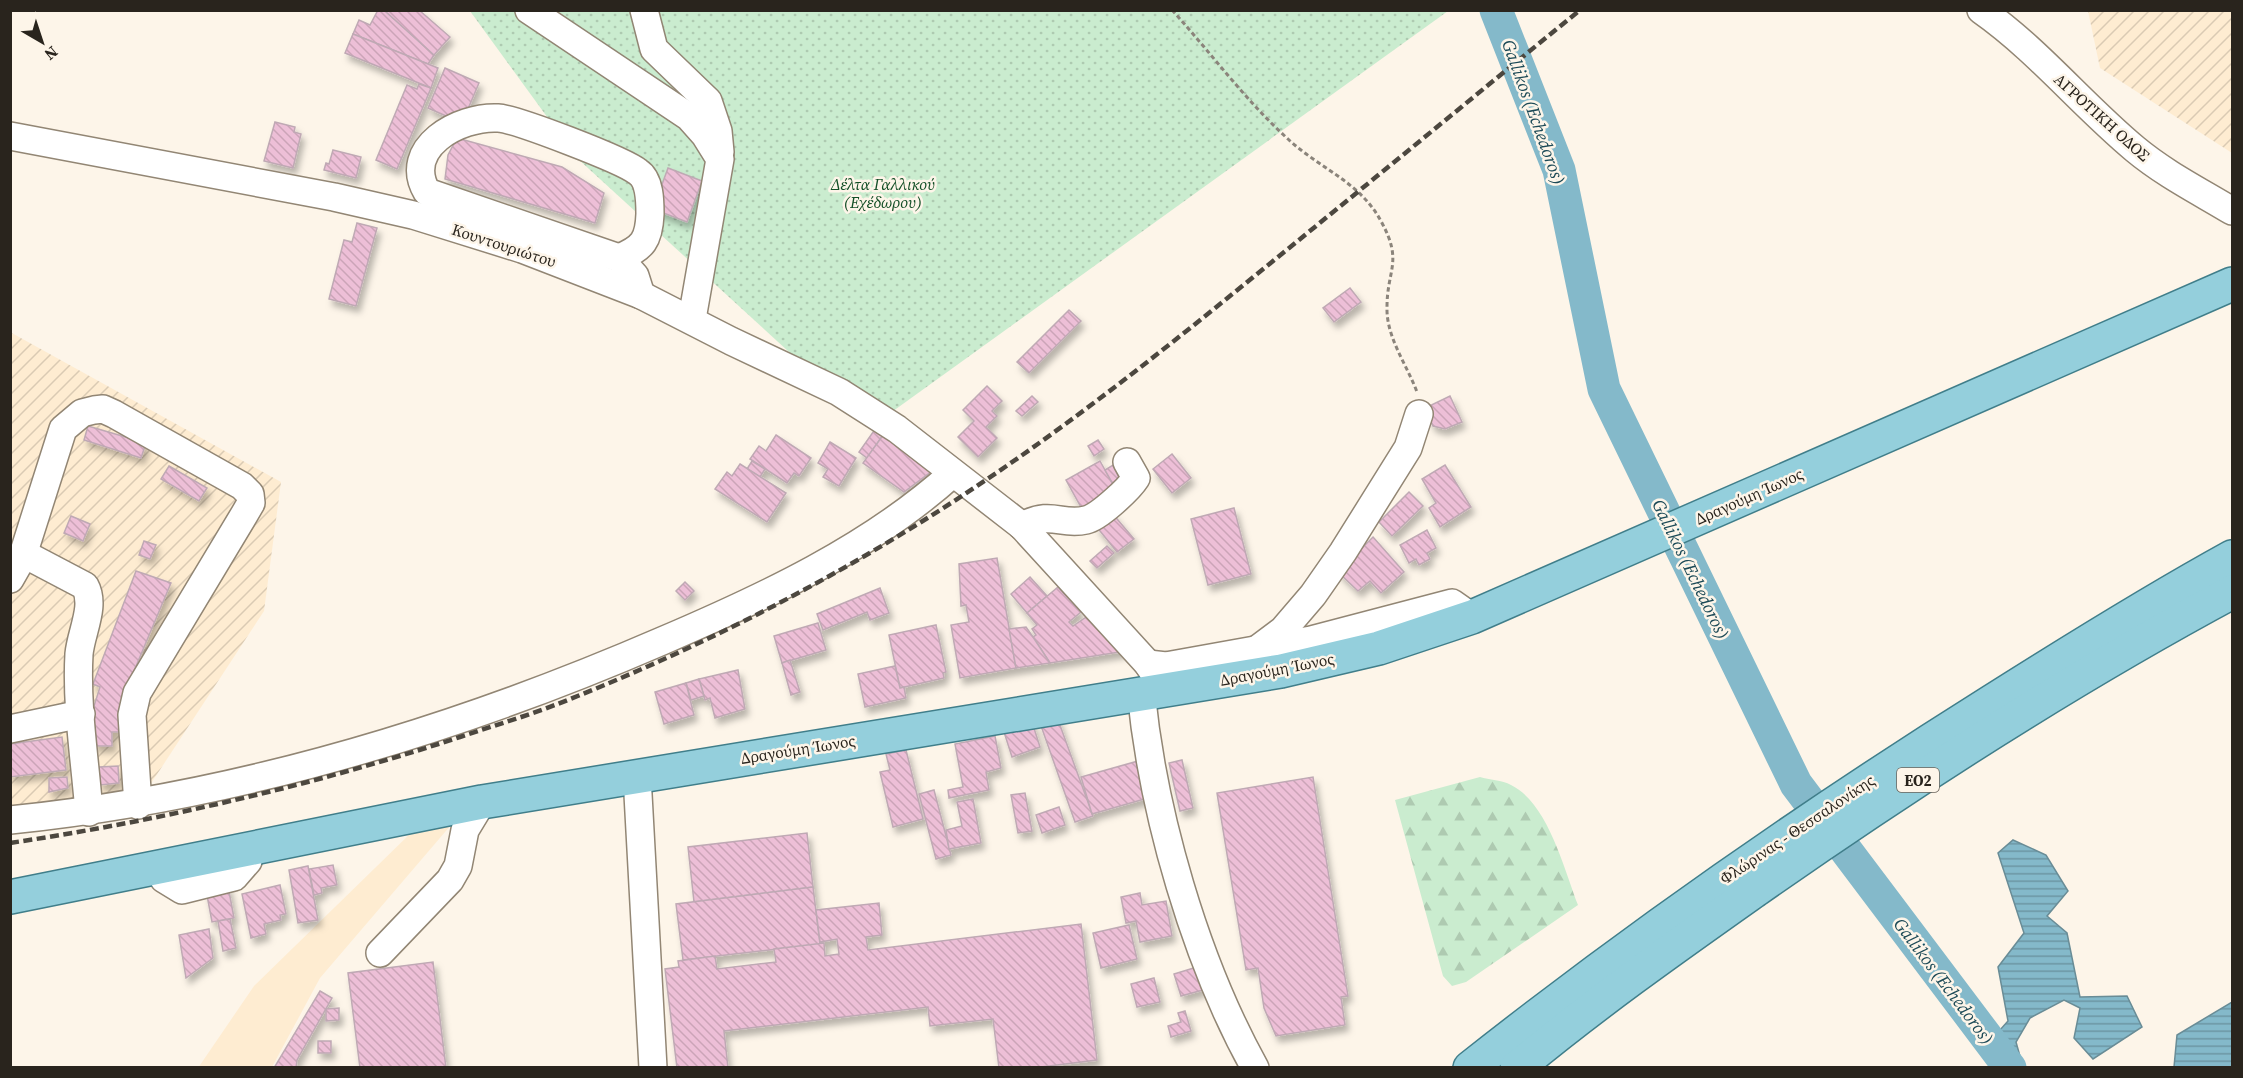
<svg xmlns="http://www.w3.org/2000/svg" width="2243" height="1078" viewBox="0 0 2243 1078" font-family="'Source Serif 4',serif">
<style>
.built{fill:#feecd1}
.industrial{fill:url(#industrial-furrows)}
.forest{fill:url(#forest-firs)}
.park{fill:url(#park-dots)}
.water{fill:url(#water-rules);stroke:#698c96;stroke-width:1.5}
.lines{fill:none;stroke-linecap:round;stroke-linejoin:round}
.river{stroke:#84b9ca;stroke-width:33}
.building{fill:url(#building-back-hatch);stroke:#bfa9b4;stroke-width:1.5;filter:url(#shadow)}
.minor-casing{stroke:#928674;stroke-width:30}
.major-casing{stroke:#407e8a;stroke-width:36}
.path{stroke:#8b847b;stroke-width:3;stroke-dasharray:4.5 3;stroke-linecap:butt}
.minor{stroke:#fff;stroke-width:27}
.major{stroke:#94cfdc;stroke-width:33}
.rail{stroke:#4c473f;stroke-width:4.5;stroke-dasharray:9 4.5;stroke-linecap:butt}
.labels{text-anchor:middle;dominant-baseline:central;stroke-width:5;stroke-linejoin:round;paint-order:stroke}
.shield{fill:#fdf5e9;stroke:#69635a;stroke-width:1.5}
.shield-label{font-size:15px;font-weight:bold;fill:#29241d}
.street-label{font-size:16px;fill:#29241d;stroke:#fdf5e9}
.park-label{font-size:16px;font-style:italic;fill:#124e25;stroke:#fdf5e9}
.water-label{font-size:18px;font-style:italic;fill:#1b4956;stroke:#fdf5e9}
</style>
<defs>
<pattern id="industrial-furrows" width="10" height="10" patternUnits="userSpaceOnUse" patternTransform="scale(1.5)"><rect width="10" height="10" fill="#feecd1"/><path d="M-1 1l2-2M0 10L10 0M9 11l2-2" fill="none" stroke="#dacab3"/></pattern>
<pattern id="forest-firs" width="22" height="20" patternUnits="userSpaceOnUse" patternTransform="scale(1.5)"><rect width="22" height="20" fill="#caeccf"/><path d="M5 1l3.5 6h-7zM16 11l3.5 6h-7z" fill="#aecab1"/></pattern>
<pattern id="park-dots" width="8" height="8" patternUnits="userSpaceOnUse" patternTransform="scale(1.5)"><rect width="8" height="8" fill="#caeccf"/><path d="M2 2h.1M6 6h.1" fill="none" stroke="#aecab1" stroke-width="1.8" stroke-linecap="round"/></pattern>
<pattern id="water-rules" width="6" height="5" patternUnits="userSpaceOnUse" patternTransform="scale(1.5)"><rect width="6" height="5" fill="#84b9ca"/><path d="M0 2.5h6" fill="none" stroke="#6c96a3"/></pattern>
<pattern id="building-back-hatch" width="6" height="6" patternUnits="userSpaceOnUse" patternTransform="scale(1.5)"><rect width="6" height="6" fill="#edbfd7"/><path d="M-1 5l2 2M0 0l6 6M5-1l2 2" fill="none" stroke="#cba4b8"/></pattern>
<filter id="shadow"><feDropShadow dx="3.5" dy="6" stdDeviation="3" flood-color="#0004"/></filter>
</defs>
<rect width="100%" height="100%" fill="#fdf5e9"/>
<polygon class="built" points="457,818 320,978 272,1067 198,1068 254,986 416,828"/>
<g class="industrial">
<polygon points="2088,11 2232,11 2232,153 2100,68"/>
<polygon points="10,332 281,482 264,611 150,785 104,797 10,807"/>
</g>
<path class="forest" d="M1480,777C1489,780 1502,780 1511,785C1548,803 1564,869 1578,905L1466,982L1452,986L1443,976L1395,800Z"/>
<polygon class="park" points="470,11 1448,11 871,427 577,158"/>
<g class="water">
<polygon points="2013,840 2046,855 2068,891 2047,916 2067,933 2080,997 2127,996 2142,1027 2093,1059 2074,1038 2080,1008 2064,1000 2030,1018 2016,1042 2023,1067 2017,1067 1999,1031 2008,1021 1998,967 2024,933 1998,853"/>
<polygon points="2232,1002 2232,1067 2174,1067 2177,1035"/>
</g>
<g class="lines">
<polyline class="river" points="1496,10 1559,170 1604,389 1796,784 2010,1068"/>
</g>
<g class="building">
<polygon points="378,10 384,10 434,55 428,64 353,34 359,20 370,25"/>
<polygon points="384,10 419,10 450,37 434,55"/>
<polygon points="353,34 438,68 431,88 345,53"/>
<polygon points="445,68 479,83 462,123 428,108"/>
<polygon points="419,84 431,88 397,169 376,160 407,85 417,89"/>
<polygon points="275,122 295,127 294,132 301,134 293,168 264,161"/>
<polygon points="457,138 562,167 604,193 595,223 445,179 448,155"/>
<polygon points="333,150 361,157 356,178 324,170 326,163 329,164"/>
<polygon points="668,168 702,181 687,222 653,209"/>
<polygon points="357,223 377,228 356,306 329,299 344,240 352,242"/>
<polygon points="1350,288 1361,302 1334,322 1323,308"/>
<polygon points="1069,310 1081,321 1029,373 1017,362"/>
<polygon points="987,386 1002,401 992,411 997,416 986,427 997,438 978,457 958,437 974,421 963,410"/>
<polygon points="1032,396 1038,402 1022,416 1016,411"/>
<polygon points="1450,396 1462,422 1445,429 1433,426 1425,408"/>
<polygon points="878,425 886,431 867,458 859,452"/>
<polygon points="88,426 146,443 141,458 84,440"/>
<polygon points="886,431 940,465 904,492 863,463"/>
<polygon points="776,435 811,458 799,476 794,473 787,483 750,459 759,446 766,451"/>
<polygon points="1098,440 1104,449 1094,456 1088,446"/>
<polygon points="830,442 856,458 839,486 823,477 828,469 818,463"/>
<polygon points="1172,454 1191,478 1172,493 1153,469"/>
<polygon points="752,461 765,469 760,477 747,469"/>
<polygon points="1100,461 1116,490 1082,509 1066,480"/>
<polygon points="740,464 786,493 767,522 715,489 727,472 732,476"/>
<polygon points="1113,465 1120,480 1113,484 1105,470"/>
<polygon points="1445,465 1471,507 1440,527 1429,508 1436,503 1422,479"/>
<polygon points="169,466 207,488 199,501 161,479"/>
<polygon points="1409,492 1423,506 1392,536 1379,522"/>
<polygon points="1234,508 1251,574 1208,585 1191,519"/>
<polygon points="1112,513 1134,539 1117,552 1096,526"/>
<polygon points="71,516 90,524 83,541 64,533"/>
<polygon points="1427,530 1436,548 1427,553 1430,559 1419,565 1416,559 1409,563 1400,545"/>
<polygon points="1373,537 1404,572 1381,593 1370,581 1358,591 1338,572"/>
<polygon points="144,541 156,545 150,559 139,555"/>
<polygon points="1107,546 1114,553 1097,568 1090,561"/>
<polygon points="997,558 1016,668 960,678 951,625 969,622 966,605 961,606 959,564"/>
<polygon points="136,571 171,583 121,702 119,732 112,732 112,746 94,746 94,706 100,687 93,684"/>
<polygon points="1030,577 1047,596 1027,613 1011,594"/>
<polygon points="685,582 694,591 685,600 676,591"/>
<polygon points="1058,587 1081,612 1069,622 1073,626 1092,613 1126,651 1050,663 1033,637 1036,635 1032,629 1037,625 1027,613"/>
<polygon points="880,588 889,613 870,620 867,612 823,630 817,614"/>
<polygon points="818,623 826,650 782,663 774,636"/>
<polygon points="936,625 946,672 943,673 944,678 900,688 889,635"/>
<polygon points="1026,627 1033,637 1050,663 1016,668 1009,629"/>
<polygon points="790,660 800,692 791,695 782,663"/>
<polygon points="895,666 900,688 904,687 906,698 865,707 858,674"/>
<polygon points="738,670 745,709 715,718 710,698 705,700 699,679"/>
<polygon points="699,679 704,696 691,700 686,683"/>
<polygon points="686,683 694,715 664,724 655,692"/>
<polygon points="1057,717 1093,816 1075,822 1040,723"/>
<polygon points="1032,722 1040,747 1012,757 1004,732"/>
<polygon points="995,736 1001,768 986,772 989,790 949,798 948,790 963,787 955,744"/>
<polygon points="62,737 66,770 10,777 10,744"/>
<polygon points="906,750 923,819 893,827 880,772 890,770 886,754"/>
<polygon points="1182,760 1193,808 1180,811 1169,763"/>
<polygon points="1138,761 1148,798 1092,814 1081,777"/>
<polygon points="118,766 119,783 100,785 99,767"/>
<polygon points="67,777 68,788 49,792 49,778"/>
<polygon points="1313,777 1348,996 1341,997 1345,1025 1276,1036 1264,1008 1258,968 1246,970 1217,793"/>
<polygon points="934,790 951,855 936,859 919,794"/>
<polygon points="1025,793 1032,831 1018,833 1011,795"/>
<polygon points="973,799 981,843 949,849 946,830 962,826 957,802"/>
<polygon points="1059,807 1065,825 1042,833 1036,815"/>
<polygon points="807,833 813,887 694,902 688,847"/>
<polygon points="333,865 337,885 321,888 322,893 314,895 309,869"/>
<polygon points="308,866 318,920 298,923 289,870"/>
<polygon points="280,885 286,914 280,915 281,920 264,924 266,934 251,938 242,894"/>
<polygon points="228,886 234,918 212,922 206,890"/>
<polygon points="813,887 820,944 683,960 676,904"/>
<polygon points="1140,893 1142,905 1166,901 1172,936 1140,942 1136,921 1126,923 1121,897"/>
<polygon points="879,903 882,935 866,937 868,950 1081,924 1097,1060 1033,1068 999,1068 993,1019 930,1026 928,1007 724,1031 728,1068 677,1068 665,969 679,967 678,961 715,956 717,969 776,962 774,949 824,943 825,956 839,954 837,939 820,942 816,910"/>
<polygon points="230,919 236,948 223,951 218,921"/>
<polygon points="1129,925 1137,959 1101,968 1093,933"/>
<polygon points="209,929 213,958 186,978 179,935"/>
<polygon points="433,962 446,1068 360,1068 348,973"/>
<polygon points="1197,967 1203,990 1181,996 1174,974"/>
<polygon points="1154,978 1160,1002 1137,1007 1131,984"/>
<polygon points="320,991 332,998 297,1060 296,1068 274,1068"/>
<polygon points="339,1008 339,1020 326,1021 326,1009"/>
<polygon points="1185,1011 1191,1031 1171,1037 1168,1026 1181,1022 1178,1013"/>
<rect x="318" y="1041" width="13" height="12"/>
</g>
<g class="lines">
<g class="minor-casing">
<g id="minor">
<polyline points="529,10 689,117 705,135 720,159 692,319"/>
<polyline points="644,10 654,49 708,101 718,131 720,152"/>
<path d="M1981,10C2038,50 2082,105 2135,149C2165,174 2199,191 2232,211"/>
<polyline points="10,136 334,197 413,215 522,249 641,295 731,341 839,392 897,429 1022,526 1148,664 1164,689"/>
<path d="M619,258L427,192C401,148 459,116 498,118C516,119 623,160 638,172C650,180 650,201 650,214C649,240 643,248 619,258L635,276L641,295"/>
<path d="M1022,526C1053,510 1060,526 1086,520C1099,517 1129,489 1136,478L1127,462"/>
<polyline points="22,558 63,429 82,413 94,410 103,409 114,414 242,486 250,494 251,503 244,515 137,693 132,715 138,805"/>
<path d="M10,579L22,558L28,556L85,586C96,606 81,632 79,654C76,706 85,760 89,812"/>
<polyline points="1259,648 1283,630 1313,595 1343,552 1408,448 1419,414"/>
<polyline points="1148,664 1166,666 1311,640 1452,603 1472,617"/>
<path d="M1141,692C1153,814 1195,960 1255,1068"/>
<polyline points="10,729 81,714"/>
<polyline points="637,776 653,1068"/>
<path d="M10,820C236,797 454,731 662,641C763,598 870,548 952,474"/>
<polyline points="164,879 182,890 234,877 248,861"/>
<polyline points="380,953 450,880 458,866 465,830 482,802"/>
</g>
</g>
<g class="major-casing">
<g id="major">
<polyline points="10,897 482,802 1281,671 1379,648 1472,617 2232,284"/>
<path d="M1470,1068C1637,936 1811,815 1991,702C2070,652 2150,602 2232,557"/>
<path d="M1517,1068C1594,1004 1675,947 1757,889C1910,782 2068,680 2232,592"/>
</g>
</g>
<path class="path" d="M1172,10C1211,53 1246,101 1288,139C1320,169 1361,182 1382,223C1403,262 1387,270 1387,307C1386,337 1407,365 1417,392"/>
<use href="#minor" class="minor"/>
<use href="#major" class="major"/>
<path class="rail" d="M10,843C163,820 314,785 460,737C492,726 524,717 555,705C701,648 843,575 974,488C1090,411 1197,323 1305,235C1397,160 1488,85 1580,10"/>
</g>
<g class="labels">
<rect class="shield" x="1897" y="768" width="42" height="24" rx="4.5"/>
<g class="shield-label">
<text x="1918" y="780">ΕΟ2</text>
</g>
<g class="street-label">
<text transform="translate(2102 117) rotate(42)">ΑΓΡΟΤΙΚΗ ΟΔΟΣ</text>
<text transform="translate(504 245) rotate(18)">Κουντουριώτου</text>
<text transform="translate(1749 496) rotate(-24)">Δραγούμη Ίωνος</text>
<text transform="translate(1277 669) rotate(-11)">Δραγούμη Ίωνος</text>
<text transform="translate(798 749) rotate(-9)">Δραγούμη Ίωνος</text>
<text transform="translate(1797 829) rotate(-34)">Φλώρινας - Θεσσαλονίκης</text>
</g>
<g class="park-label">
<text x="883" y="184">Δέλτα Γαλλικού<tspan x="883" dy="18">(Εχέδωρου)</tspan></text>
</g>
<g class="water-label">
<text transform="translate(1534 112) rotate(70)">Gallikos (Echedoros)</text>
<text transform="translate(1691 569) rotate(64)">Gallikos (Echedoros)</text>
<text transform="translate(1944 981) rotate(53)">Gallikos (Echedoros)</text>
</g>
</g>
<rect width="2243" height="1078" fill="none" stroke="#29241d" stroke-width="24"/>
<g transform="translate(42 42) rotate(141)" stroke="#fdf5e9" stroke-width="4.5" paint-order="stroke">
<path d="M0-4.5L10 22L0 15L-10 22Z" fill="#29241d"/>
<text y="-9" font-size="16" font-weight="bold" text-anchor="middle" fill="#29241d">N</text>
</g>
</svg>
